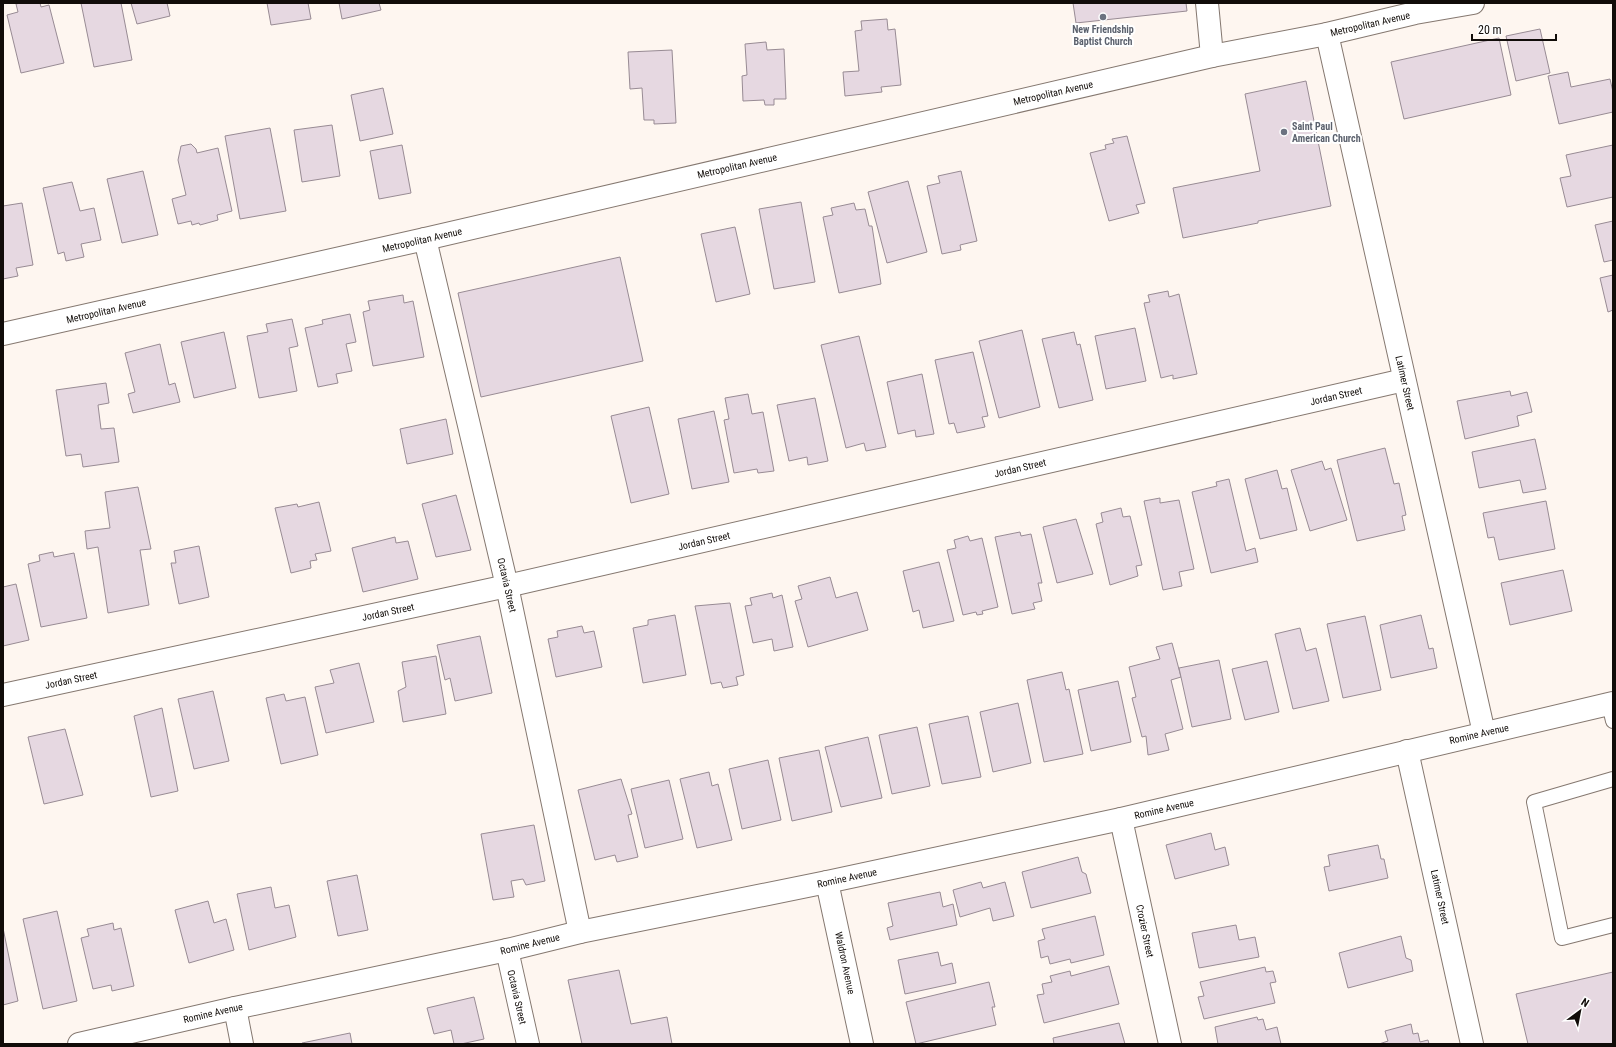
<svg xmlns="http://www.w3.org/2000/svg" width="1616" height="1047" viewBox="0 0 1616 1047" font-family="'Roboto Condensed',sans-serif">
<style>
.building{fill:#e6d8e1;stroke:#988b94}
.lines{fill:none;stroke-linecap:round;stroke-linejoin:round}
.lane-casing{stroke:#857870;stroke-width:16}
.street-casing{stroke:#857870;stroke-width:24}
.secondary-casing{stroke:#857870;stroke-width:24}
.lane{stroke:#fff;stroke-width:14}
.street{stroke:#fff;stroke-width:22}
.secondary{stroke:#fff;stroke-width:22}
.worship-dot{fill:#6b7280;stroke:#fff;stroke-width:1.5}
.labels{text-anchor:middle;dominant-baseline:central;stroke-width:4;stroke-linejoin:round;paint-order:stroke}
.street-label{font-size:10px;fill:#110c09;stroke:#fff}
.worship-label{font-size:10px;font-weight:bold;fill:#5b616d;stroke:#fff}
</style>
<rect width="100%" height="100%" fill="#fef6f0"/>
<g class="building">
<polygon points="20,3 40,3 41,7 49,5 64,63 21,73 7,15 18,12 16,4"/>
<polygon points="81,3 121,3 132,60 94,67"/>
<polygon points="131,3 167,3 170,16 137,24"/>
<polygon points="267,3 308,3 311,19 271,25"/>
<polygon points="339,3 379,3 381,10 342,19"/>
<polygon points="1073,3 1186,3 1187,11 1076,23"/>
<polygon points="887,19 888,30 895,29 901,85 881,87 882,92 845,96 843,72 859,71 855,31 862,30 861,21"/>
<polygon points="1540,29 1550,73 1516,81 1506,36"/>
<polygon points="1499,38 1511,95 1404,119 1391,62"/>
<polygon points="766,42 767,50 784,49 786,99 774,99 774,105 765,105 764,100 743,101 742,76 747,75 745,44"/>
<polygon points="672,50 676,123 654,124 654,120 644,120 642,88 630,89 628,52"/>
<polygon points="1568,72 1571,87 1610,79 1613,92 1613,112 1559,124 1548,76"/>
<polygon points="1306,81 1331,206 1258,221 1258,223 1183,238 1173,188 1260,171 1245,94"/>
<polygon points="383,88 393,134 360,141 351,95"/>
<polygon points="332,125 340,176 302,182 294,130"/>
<polygon points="270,128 286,211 240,219 225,136"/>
<polygon points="1127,136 1145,203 1136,205 1139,213 1109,221 1090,153 1106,149 1105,145 1114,143 1112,139"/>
<polygon points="191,144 196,149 197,153 218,148 232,211 217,215 218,220 200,225 199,223 192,225 191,221 178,224 172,199 186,195 178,160 181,146"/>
<polygon points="402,145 411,193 379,199 370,151"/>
<polygon points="1613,145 1613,197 1567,207 1560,178 1571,176 1566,155"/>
<polygon points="143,171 158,235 122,243 107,179"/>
<polygon points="961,171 977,241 960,245 961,250 942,254 927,186 940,183 938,176"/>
<polygon points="908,181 927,252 887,263 868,192"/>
<polygon points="72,182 80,211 94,208 101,240 81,244 84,257 66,261 64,252 58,254 43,188"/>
<polygon points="801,202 815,282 774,289 759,209"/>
<polygon points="22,203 33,265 16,268 18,276 3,279 3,206"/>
<polygon points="854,203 856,210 865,209 869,226 872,226 881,284 839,293 823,217 833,215 831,208"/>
<polygon points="1613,221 1613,260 1604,262 1595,225"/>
<polygon points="735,227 750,294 716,302 701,234"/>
<polygon points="620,257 643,361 481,397 458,293"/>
<polygon points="1613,275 1613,310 1608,312 1600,278"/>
<polygon points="1168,291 1169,297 1179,294 1197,374 1173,379 1173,375 1161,378 1144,303 1150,302 1148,295"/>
<polygon points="403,295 404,303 413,301 424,357 373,366 363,312 370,310 368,301"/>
<polygon points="350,314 356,342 346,344 352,371 336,374 338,383 318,387 305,328 323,324 322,320"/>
<polygon points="292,319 298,346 289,348 297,391 259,398 247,336 268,332 266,324"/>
<polygon points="1135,328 1146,381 1106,389 1095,336"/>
<polygon points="1022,330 1040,407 999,418 979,341"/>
<polygon points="224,332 236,388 194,398 181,342"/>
<polygon points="1074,332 1077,345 1080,344 1093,400 1059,408 1042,339"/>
<polygon points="859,336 886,447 866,451 864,443 846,448 821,345"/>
<polygon points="160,344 169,385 175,383 180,402 133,413 128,394 135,392 125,353"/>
<polygon points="973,352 988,416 982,417 985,427 957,433 954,423 949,424 935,360"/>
<polygon points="922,374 934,434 916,437 915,430 898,434 887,382"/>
<polygon points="106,383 109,403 98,405 101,429 114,428 119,462 83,467 81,454 66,456 56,390"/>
<polygon points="1510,391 1511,396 1527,392 1532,412 1517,416 1519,426 1465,439 1457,401"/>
<polygon points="748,394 752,414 763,412 774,471 758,473 757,469 734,473 724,420 729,419 725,398"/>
<polygon points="815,398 828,461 808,465 807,457 789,461 777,405"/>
<polygon points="649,407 669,494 631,503 611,416"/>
<polygon points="714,411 729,482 692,489 678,419"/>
<polygon points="446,419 453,454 407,464 400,429"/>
<polygon points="1535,439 1546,489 1523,493 1520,480 1479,488 1472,452"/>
<polygon points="1385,448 1394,484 1399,483 1406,515 1402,516 1405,530 1357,541 1337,460"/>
<polygon points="1322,461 1325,470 1331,468 1347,520 1310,531 1291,470"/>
<polygon points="1277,470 1282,489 1287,488 1297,530 1260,539 1245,479"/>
<polygon points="1229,479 1246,551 1255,548 1258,562 1211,573 1192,492 1217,486 1216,482"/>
<polygon points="138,487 151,549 140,550 149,605 108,613 98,547 87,549 85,531 110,528 105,492"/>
<polygon points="456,495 471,550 436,557 422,504"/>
<polygon points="1160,498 1160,503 1179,500 1194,569 1179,572 1182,586 1163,590 1144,501"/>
<polygon points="1546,501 1555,549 1499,560 1494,537 1488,538 1483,513"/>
<polygon points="319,502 331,551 315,554 317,560 310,561 311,568 291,573 275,508 297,504 298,507"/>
<polygon points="1121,508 1123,517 1130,516 1142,565 1136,566 1138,576 1110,585 1096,524 1103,522 1101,513"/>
<polygon points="1076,519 1093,574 1057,583 1043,527"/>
<polygon points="1020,532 1021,536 1031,534 1042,583 1038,583 1042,601 1033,603 1035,609 1012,614 995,537"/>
<polygon points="968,536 970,541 982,538 998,607 982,611 983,614 977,615 976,612 963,615 947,550 956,548 954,540"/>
<polygon points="395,537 396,543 408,541 418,579 363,592 352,548"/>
<polygon points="199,546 209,597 179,604 171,563 176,563 174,551"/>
<polygon points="53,552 54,557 74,553 87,618 41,627 28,564 40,561 39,555"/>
<polygon points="939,562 954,621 923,628 919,610 913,612 903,571"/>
<polygon points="1563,570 1572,611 1510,625 1501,583"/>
<polygon points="830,577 836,598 857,592 868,630 808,647 795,601 802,599 798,586"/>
<polygon points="16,584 29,640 3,646 3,587"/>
<polygon points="772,593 773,598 782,595 793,647 774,651 772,639 753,643 745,606 752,605 750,598"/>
<polygon points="730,603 744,675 736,677 738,685 723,688 721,682 711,684 695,606"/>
<polygon points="675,615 686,675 643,683 633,628 648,625 648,620"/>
<polygon points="1421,615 1429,649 1433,648 1437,668 1391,678 1380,625"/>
<polygon points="1365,616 1381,690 1343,698 1327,624"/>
<polygon points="582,626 584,633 594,631 602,667 556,677 548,639 558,637 557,631"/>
<polygon points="1300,628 1306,651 1316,648 1329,701 1293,709 1275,634"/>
<polygon points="480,636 492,693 455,701 450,678 445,680 437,645"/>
<polygon points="1172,643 1181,677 1171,680 1183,729 1165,734 1169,750 1148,755 1146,736 1142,737 1132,698 1136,697 1129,667 1160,659 1156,647"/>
<polygon points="436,656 446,714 403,722 398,691 406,687 402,662"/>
<polygon points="1219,660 1231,719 1192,727 1179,668"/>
<polygon points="1267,661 1279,712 1245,720 1232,669"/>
<polygon points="359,663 374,722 326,733 315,687 334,683 330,670"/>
<polygon points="1062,672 1066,690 1069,689 1083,754 1044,762 1027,680"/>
<polygon points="1118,681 1131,742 1091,751 1078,690"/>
<polygon points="213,691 229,761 194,769 178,699"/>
<polygon points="284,694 286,701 305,697 318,755 281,764 266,698"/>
<polygon points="1018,703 1031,763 993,772 980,712"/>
<polygon points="162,708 178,791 151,797 134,716"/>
<polygon points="968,716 981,777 942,784 929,724"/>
<polygon points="917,727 930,786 892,794 879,735"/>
<polygon points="65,729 83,795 44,804 28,737"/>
<polygon points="868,737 882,798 841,807 825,747"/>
<polygon points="819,750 832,812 792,821 779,758"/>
<polygon points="768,760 781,820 742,829 729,769"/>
<polygon points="709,772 712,786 718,784 732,840 697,848 680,779"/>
<polygon points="621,779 632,814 628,815 638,857 617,862 615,855 595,860 578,790"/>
<polygon points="669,780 683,839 645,848 631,789"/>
<polygon points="534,825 545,881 526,885 523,879 511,881 514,897 493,900 481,834"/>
<polygon points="1211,833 1215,850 1225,847 1229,865 1175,879 1166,845"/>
<polygon points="1378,845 1381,859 1384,859 1388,878 1329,891 1324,867 1330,866 1328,855"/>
<polygon points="1078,857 1082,872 1086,874 1091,893 1031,908 1022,872"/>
<polygon points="357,875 368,930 338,936 327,881"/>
<polygon points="981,882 983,888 1005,882 1014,916 993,921 990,908 960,917 953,890"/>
<polygon points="271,887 275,908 289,905 296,937 249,950 237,894"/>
<polygon points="940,892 943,907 953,904 957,925 890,940 887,928 893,926 888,903"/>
<polygon points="208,901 214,923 226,919 234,950 189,963 175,910"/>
<polygon points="57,911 77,1001 43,1009 23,919"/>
<polygon points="1095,916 1104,955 1071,963 1070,959 1050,964 1048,956 1041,958 1038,941 1045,939 1042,929"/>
<polygon points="113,923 114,930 121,928 134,986 112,991 111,985 93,989 81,938 89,936 87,929"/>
<polygon points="1236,925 1239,940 1255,937 1259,957 1199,968 1192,933"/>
<polygon points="3,928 18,1001 3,1005"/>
<polygon points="1401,936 1406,958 1411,960 1413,971 1348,988 1339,953"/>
<polygon points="938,952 941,966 952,963 956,983 905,994 898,960"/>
<polygon points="1109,966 1119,1004 1044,1023 1037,995 1044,994 1042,984 1052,982 1050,976 1070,971 1071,976"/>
<polygon points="1265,967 1266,972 1273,971 1276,982 1270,983 1275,1003 1204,1019 1198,997 1204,996 1200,982"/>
<polygon points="619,970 631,1024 667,1017 672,1044 582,1044 568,980"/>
<polygon points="1613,972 1613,1044 1528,1044 1516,994"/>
<polygon points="989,982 995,1007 992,1007 996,1025 916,1044 906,1002"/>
<polygon points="474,997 484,1039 461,1044 454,1044 451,1030 434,1034 427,1008"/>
<polygon points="1257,1017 1258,1020 1263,1019 1266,1030 1277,1027 1281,1044 1218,1044 1215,1027"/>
<polygon points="1119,1023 1125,1044 1054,1044 1053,1038"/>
<polygon points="1411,1024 1413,1034 1418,1033 1420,1042 1428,1040 1429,1044 1379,1044 1388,1041 1385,1031"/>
<polygon points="350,1033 352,1044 302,1044 302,1043"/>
</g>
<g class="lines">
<g class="lane-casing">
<g id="lane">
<polyline points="1609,704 1613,721"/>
<polyline points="1613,779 1534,802 1562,938 1613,925"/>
</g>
</g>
<g class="street-casing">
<g id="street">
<polyline points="1207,3 1212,56"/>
<polyline points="1327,34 1484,733"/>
<polyline points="425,239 507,586 580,932"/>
<polyline points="3,695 507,586 1404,380"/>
<polyline points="1407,751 1472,1044"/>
<polyline points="1121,819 1170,1044"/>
<polyline points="827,882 862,1044"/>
<polyline points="507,950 528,1044"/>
<polyline points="235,1008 242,1044"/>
<polyline points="79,1044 235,1008 507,950 580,932 827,882 1121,819 1613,703"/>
</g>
</g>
<g class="secondary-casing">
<polyline id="secondary" points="3,334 425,239 1212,56 1327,34 1415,13 1473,3"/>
</g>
<use href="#lane" class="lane"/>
<use href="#street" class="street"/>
<use href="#secondary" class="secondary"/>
</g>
<g class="worship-dot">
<circle cx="1103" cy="17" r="4"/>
<circle cx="1284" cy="132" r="4"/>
</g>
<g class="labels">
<g class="street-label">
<text transform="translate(1370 24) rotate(-13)">Metropolitan Avenue</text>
<text transform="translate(1053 93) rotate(-13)">Metropolitan Avenue</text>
<text transform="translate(737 166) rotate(-13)">Metropolitan Avenue</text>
<text transform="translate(422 240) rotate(-13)">Metropolitan Avenue</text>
<text transform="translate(106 311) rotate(-13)">Metropolitan Avenue</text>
<text transform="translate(1405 383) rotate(77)">Latimer Street</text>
<text transform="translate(1336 396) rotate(-13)">Jordan Street</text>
<text transform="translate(1020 468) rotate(-13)">Jordan Street</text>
<text transform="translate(704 541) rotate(-13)">Jordan Street</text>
<text transform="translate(507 585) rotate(77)">Octavia Street</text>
<text transform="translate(388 612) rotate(-12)">Jordan Street</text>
<text transform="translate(71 680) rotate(-12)">Jordan Street</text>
<text transform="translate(1479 734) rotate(-13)">Romine Avenue</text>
<text transform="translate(1164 809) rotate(-13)">Romine Avenue</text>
<text transform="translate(847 878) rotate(-12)">Romine Avenue</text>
<text transform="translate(1440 897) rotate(78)">Latimer Street</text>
<text transform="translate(1145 931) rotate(78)">Crozier Street</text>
<text transform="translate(530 944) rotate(-14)">Romine Avenue</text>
<text transform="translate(845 963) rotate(78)">Waldron Avenue</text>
<text transform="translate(517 997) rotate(77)">Octavia Street</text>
<text transform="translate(213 1013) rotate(-13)">Romine Avenue</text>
</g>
<g class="worship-label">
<text x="1103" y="29">New Friendship<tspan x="1103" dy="12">Baptist Church</tspan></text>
<text x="1292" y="126" text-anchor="start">Saint Paul<tspan x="1292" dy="12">American Church</tspan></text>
</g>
</g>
<rect width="1616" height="1047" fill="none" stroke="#110c09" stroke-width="8"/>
<g transform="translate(1580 1011) rotate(32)" stroke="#ffffff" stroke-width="3" paint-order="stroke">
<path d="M0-3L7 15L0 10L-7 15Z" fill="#110c09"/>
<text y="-6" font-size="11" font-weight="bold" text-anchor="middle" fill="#110c09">N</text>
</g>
<path d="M1472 34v6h84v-6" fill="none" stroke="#110c09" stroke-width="2"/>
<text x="1478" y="34" font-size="12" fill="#110c09" stroke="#ffffff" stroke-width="3" paint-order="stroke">20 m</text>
</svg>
